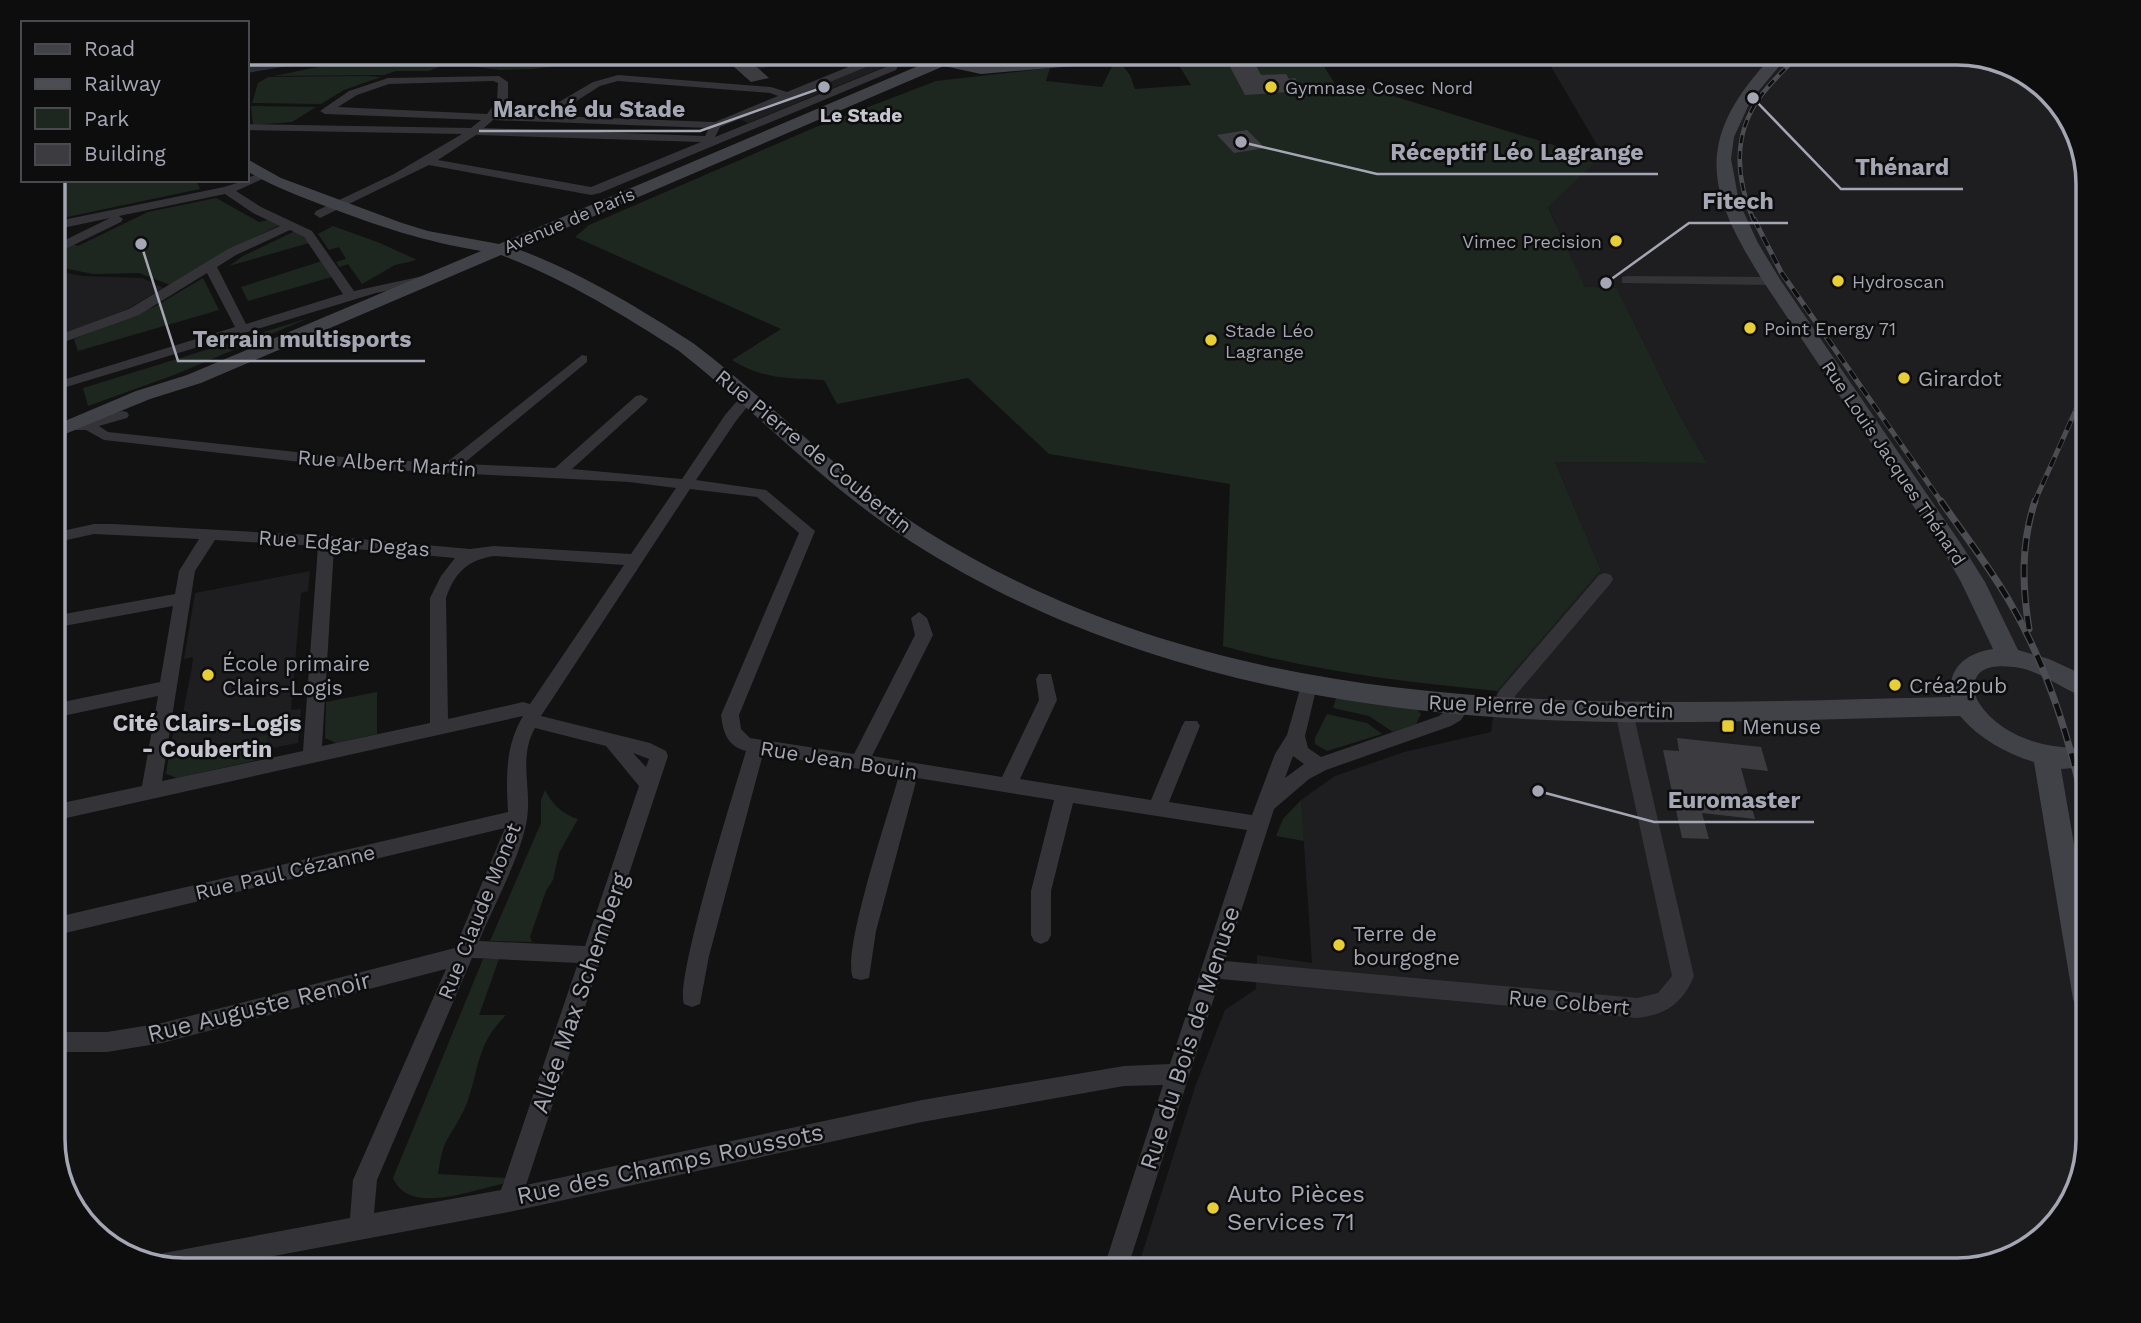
<svg xmlns="http://www.w3.org/2000/svg" width="2141" height="1323" viewBox="0 0 2141 1323" font-family="'Work Sans',sans-serif">
<style>
.built{fill:#1e1e20}
.green{fill:#1e2620}
.water{fill:#292e36}
.building{fill:#3c3c40}
.lines{fill:none;stroke-linecap:round;stroke-linejoin:round}
.minor{fill:#333338;fill-rule:evenodd}
.secondary{fill:#414248;fill-rule:evenodd}
.rail-far2-casing{stroke:#4c4d53;stroke-width:4.5}
.rail-far1-casing{stroke:#4c4d53;stroke-width:5}
.rail-casing{stroke:#4c4d53;stroke-width:7}
.rail-far2{stroke:#0d0d0e;stroke-width:2.5;stroke-dasharray:8;stroke-linecap:butt}
.rail-far1{stroke:#0d0d0e;stroke-width:3.5;stroke-dasharray:10;stroke-linecap:butt}
.rail{stroke:#0d0d0e;stroke-width:4.5;stroke-dasharray:13;stroke-linecap:butt}
.poi-dot{fill:#e7cd36;stroke:#0d0d0e;stroke-width:2.5}
.labels{text-anchor:middle;dominant-baseline:central;stroke-width:5;stroke-linejoin:round;paint-order:stroke}
.far-poi-label{font-size:18px;fill:#a4a6b3;stroke:#0d0d0e;text-anchor:start}
.far-street-label{font-size:18px;fill:#a4a6b3;stroke:#0d0d0e}
.far-neighbourhood-label{font-size:19px;font-weight:bold;fill:#c5c6d0;stroke:#0d0d0e}
.poi-label{font-size:21px;fill:#a4a6b3;stroke:#0d0d0e;text-anchor:start}
.street-label{font-size:21px;fill:#a4a6b3;stroke:#0d0d0e}
.neighbourhood-label{font-size:23px;font-weight:bold;fill:#c5c6d0;stroke:#0d0d0e}
.near-street-label{font-size:24px;fill:#a4a6b3;stroke:#0d0d0e}
.near-poi-label{font-size:24px;fill:#a4a6b3;stroke:#0d0d0e;text-anchor:start}
.rim{fill:none;stroke:#a4a6b3;stroke-width:3.5}
.leader{fill:none;stroke:#a4a6b3;stroke-width:2.5}
.callout-dot{fill:#a4a6b3;stroke:#0d0d0e;stroke-width:2.5}
.callout-label{font-size:23px;text-anchor:middle;font-weight:bold;fill:#a4a6b3;stroke:#0d0d0e;stroke-width:5;stroke-linejoin:round;paint-order:stroke}
</style>
<rect width="100%" height="100%" fill="#121213"/>
<g class="built">
<polygon points="676,52 809,52 812,55 759,69 747,58 738,60 734,57 674,56"/>
<polygon points="1957,52 2023,70 2071,118 2088,176 2088,1139 2071,1205 2023,1253 1957,1270 1137,1270 1195,1087 1225,1010 1256,989 1257,955 1312,963 1301,800 1335,776 1404,752 1491,732 1497,691 1601,570 1555,462 1707,463 1678,412 1617,288 1585,288 1548,206 1603,155 1543,53"/>
<polygon points="878,60 889,65 748,123 737,118"/>
<polygon points="53,270 82,276 142,278 163,288 126,310 60,335 58,332 53,333"/>
<polygon points="310,571 308,591 301,593 291,710 301,709 298,743 272,748 271,757 166,774 176,714 183,713 192,667 193,657 184,659 195,593"/>
</g>
<g class="green">
<polygon points="390,52 630,52 630,53 602,60 533,69 500,70 448,63 429,71 396,71 384,75 274,76"/>
<path d="M1213,52L1316,53L1341,94L1364,87L1599,159L1548,207L1585,287L1617,288L1678,412L1707,463L1555,462L1601,570L1497,691C1404,682 1313,671 1223,646L1230,484L1049,454L968,378L837,404L824,380C788,378 764,380 732,360L781,329L575,237L589,225L816,127L936,81L1050,68L1046,81L1102,87L1114,62H1120L1130,75L1135,89L1191,85L1174,57Z"/>
<polygon points="268,77 367,76 381,77 344,90 321,104 252,103 258,83"/>
<polygon points="251,106 316,107 292,122 253,125"/>
<polygon points="53,180 196,180 200,189 53,220"/>
<polygon points="216,198 259,222 268,220 280,225 232,248 173,286 139,273 93,274 53,266 53,253 72,244 78,246 148,212"/>
<polygon points="333,226 380,243 417,260 395,265 362,284 348,264 339,267 336,262 346,259 339,247 329,250 318,234"/>
<polygon points="297,230 309,243 229,266 243,256"/>
<polygon points="322,261 332,277 248,301 241,287"/>
<polygon points="203,278 219,310 78,351 74,339 154,307"/>
<polygon points="309,318 174,375 88,406 83,388"/>
<polygon points="377,692 377,734 336,743 325,738 326,702"/>
<polygon points="1337,695 1417,709 1421,714 1416,724 1393,732 1369,716 1333,708"/>
<polygon points="1327,714 1367,723 1382,734 1327,751 1315,744 1315,738"/>
<polygon points="267,735 266,749 271,748 271,757 177,778 166,774 169,756"/>
<path d="M545,790C552,804 562,814 578,819L559,853L553,880L546,891L530,937L532,942L490,941L541,823V800Z"/>
<polygon points="1301,800 1304,841 1276,836 1283,819"/>
<path d="M483,959H499L479,1015H506C476,1045 480,1067 467,1103C461,1118 453,1129 446,1142C441,1151 440,1164 438,1174L507,1178L502,1184C471,1190 409,1216 393,1178Z"/>
</g>
<polygon class="water" points="318,53 363,53 247,73 247,66"/>
<g class="building">
<polygon points="1222,52 1249,52 1261,75 1286,74 1289,79 1295,78 1303,91 1245,95"/>
<polygon points="751,62 759,69 769,78 751,82 733,66"/>
<polygon points="1247,130 1265,148 1234,153 1217,135"/>
<polygon points="1677,738 1761,747 1768,771 1741,768 1755,819 1702,813 1709,839 1682,838 1663,750 1679,751"/>
</g>
<g class="lines">
<g class="minor">
<polygon points="295,52 318,52 247,68 247,62"/>
<path d="M830,52H842L856,64L882,54L899,64L896,70L600,193L591,195L429,165L320,218L314,214L316,211L394,174L462,134L247,130V124L471,128L481,120L325,114L320,111L349,91L388,78L499,76L508,82V100L498,114L535,116L593,82L618,75L771,87L787,92L848,67ZM881,61L888,66L715,137L720,127ZM493,81L498,83L497,100L487,114L338,107L357,95L389,84ZM618,81L770,93L778,96L715,122L553,116L600,86ZM493,120L709,128L705,136L484,128ZM476,135L701,142L591,187L438,160Z"/>
<polygon points="920,52 934,52 948,61 939,63"/>
<path d="M263,172L267,173V177L236,191L261,207L312,231L354,291L423,276L429,280L423,284L376,293L53,391V383L235,327L207,273L139,315L53,346V337L129,309L228,249L280,226L253,213L225,194L119,216L123,219L121,222L53,255V246L110,218L53,230V222L224,187L247,180V178ZM290,230L304,237L343,294L246,324L217,267L236,255Z"/>
<polygon points="1627,276 1772,277 1778,281 1772,285 1622,283 1622,277"/>
<path d="M582,355L587,356V362L463,464L555,468L636,396L641,395L648,399L646,402L572,469L682,479L725,415L743,394H753L755,397L736,421L696,480L766,490L815,531L739,715L741,729L750,738L854,754L915,635L911,618L919,612L927,618L933,635L872,756L1002,777L1039,700L1036,679L1039,674H1051L1057,700L1020,779L1151,800L1182,726L1185,721H1197L1200,726L1169,802L1252,815L1275,754L1287,735L1300,689H1312L1315,694L1305,736L1308,748L1321,757L1439,716C1449,710 1454,697 1467,701L1470,706L1461,720L1451,726L1326,770L1309,779L1274,809L1225,961L1637,998L1658,993L1672,976L1615,712L1618,707H1630L1633,712L1694,976C1683,1003 1666,1015 1637,1018L1220,979L1127,1270H1103L1163,1085L1124,1086L922,1122L509,1212L200,1270H184L153,1262L155,1256L164,1253L350,1218L353,1180L446,969L162,1043L107,1052H53V1032H107L162,1023L455,948L505,828L53,936V918L508,812C506,776 505,747 523,716L53,821V805L142,786L158,696L53,718V704L160,682L173,606L53,628V616L175,594L179,571L199,539L94,534L53,543V533L94,524H114L326,536L470,549L494,546L631,554L676,488L629,482L353,468L104,440L86,430H76L74,427L76,424L122,411L127,412L129,415L127,418L99,426L108,432L353,458L446,463ZM690,489L757,497L799,533L721,715C723,732 727,746 746,751C735,788 674,981 684,1004L692,1007L700,1004L709,956L763,754L899,775C890,810 841,952 853,978L861,980L869,978L876,931L917,778L1054,800L1031,891V935L1034,941L1041,944L1048,941L1051,935V891L1073,803L1247,830L1170,1064L1124,1066L922,1100L526,1185L668,756L666,751L650,743L541,716ZM215,540L318,546L303,751L162,781L195,571ZM334,547L455,558L441,576L430,598V723L322,746ZM494,556L624,565L530,704L523,702L448,719L446,598C455,572 468,560 494,556ZM535,728L606,746L639,786L585,946L479,941C494,905 521,856 527,819C532,788 518,758 535,728ZM633,753L649,759L646,767ZM1293,756L1304,764L1285,778ZM472,958L578,963L501,1190L374,1213L377,1180Z"/>
<polygon points="53,402 60,406 68,430 58,444 53,446"/>
<polygon points="1605,573 1611,575 1613,579 1611,583 1515,696 1517,708 1514,713 1502,713 1497,695 1500,690 1599,575"/>
</g>
<path class="secondary" d="M951,52H971L956,61L981,66L1134,52H1196L1189,56L981,74L944,66L517,249C576,270 639,308 693,343C772,403 842,478 926,531C1240,727 1597,705 1951,697C1947,668 1966,653 1993,649L1961,582L1944,552L1763,281C1710,196 1692,145 1765,64L1748,52H1766L1772,57L1776,52H1791L1751,100L1734,137L1731,159L1739,202L1758,243L1781,281L1961,544L1985,582L2018,650L2049,659L2088,677V698C2064,691 2045,673 2020,668C2003,665 1973,663 1975,688C1975,694 1976,699 1979,703C2002,738 2050,751 2088,747V767L2061,769L2088,925V1012L2077,1008L2073,999L2034,762C2005,753 1980,739 1960,716C1797,719 1631,729 1467,715C1274,699 1074,647 910,541C826,487 757,412 679,351C624,315 563,278 501,255L201,383L150,399L53,439V426L136,391L187,375L481,251C422,241 381,227 325,206C298,196 272,186 247,171V159L281,178L402,223L428,231L499,244Z"/>
<g class="rail-far2-casing">
<path id="rail-far2" d="M1754,221C1736,180 1732,135 1760,97C1772,80 1788,67 1801,52"/>
</g>
<g class="rail-far1-casing">
<g id="rail-far1">
<polyline points="1754,219 1781,272 1942,503"/>
<polyline points="2034,503 2079,403"/>
</g>
</g>
<g class="rail-casing">
<g id="rail">
<path d="M1941,501C1963,533 1988,565 2008,599C2049,668 2073,748 2088,827"/>
<path d="M2029,629C2022,585 2021,544 2035,501"/>
</g>
</g>
<use href="#rail-far2" class="rail-far2"/>
<use href="#rail-far1" class="rail-far1"/>
<use href="#rail" class="rail"/>
</g>
<g class="poi-dot">
<circle cx="1271" cy="87" r="7"/>
<circle cx="1616" cy="241" r="7"/>
<circle cx="1838" cy="281" r="7"/>
<circle cx="1750" cy="328" r="7"/>
<circle cx="1211" cy="340" r="7"/>
<circle cx="1904" cy="378" r="7"/>
<circle cx="208" cy="675" r="7"/>
<circle cx="1895" cy="685" r="7"/>
<rect x="1721" y="719" width="14" height="14" rx="3.5"/>
<circle cx="1339" cy="945" r="7"/>
<circle cx="1213" cy="1208" r="7"/>
</g>
<g class="labels">
<g class="far-poi-label">
<text x="1285" y="87">Gymnase Cosec Nord</text>
<text x="1602" y="241" text-anchor="end">Vimec Precision</text>
<text x="1852" y="281">Hydroscan</text>
<text x="1764" y="328">Point Energy 71</text>
<text x="1225" y="330">Stade Léo<tspan x="1225" dy="21">Lagrange</tspan></text>
</g>
<g class="far-street-label">
<text transform="translate(569 220) rotate(-23)">Avenue de Paris</text>
<text transform="translate(1894 463) rotate(56)">Rue Louis Jacques Thénard</text>
</g>
<g class="far-neighbourhood-label">
<text x="861" y="115">Le Stade</text>
</g>
<g class="poi-label">
<text x="1918" y="378">Girardot</text>
<text x="222" y="663">École primaire<tspan x="222" dy="24">Clairs-Logis</tspan></text>
<text x="1909" y="685">Créa2pub</text>
<text x="1742" y="726">Menuse</text>
<text x="1353" y="933">Terre de<tspan x="1353" dy="24">bourgogne</tspan></text>
</g>
<g class="street-label">
<text transform="translate(814 451) rotate(39)">Rue Pierre de Coubertin</text>
<text transform="translate(387 463) rotate(4)">Rue Albert Martin</text>
<text transform="translate(344 543) rotate(4)">Rue Edgar Degas</text>
<text transform="translate(1551 706) rotate(2)">Rue Pierre de Coubertin</text>
<text transform="translate(839 760) rotate(9)">Rue Jean Bouin</text>
<text transform="translate(285 872) rotate(-13)">Rue Paul Cézanne</text>
<text transform="translate(479 911) rotate(-68)">Rue Claude Monet</text>
<text transform="translate(1569 1002) rotate(5)">Rue Colbert</text>
</g>
<g class="neighbourhood-label">
<text x="207" y="723">Cité Clairs-Logis<tspan x="207" dy="26">- Coubertin</tspan></text>
</g>
<g class="near-street-label">
<text transform="translate(580 993) rotate(-71)">Allée Max Schemberg</text>
<text transform="translate(259 1007) rotate(-14)">Rue Auguste Renoir</text>
<text transform="translate(1190 1038) rotate(-72)">Rue du Bois de Menuse</text>
<text transform="translate(670 1164) rotate(-12)">Rue des Champs Roussots</text>
</g>
<g class="near-poi-label">
<text x="1227" y="1194">Auto Pièces<tspan x="1227" dy="28">Services 71</tspan></text>
</g>
</g>
<path d="M0 0H2141V1323H0ZM184 65H1957A119 119 0 0 1 2076 184V1139A119 119 0 0 1 1957 1258H184A119 119 0 0 1 65 1139V184A119 119 0 0 1 184 65Z" fill="#0d0d0e" fill-rule="evenodd"/>
<path class="rim" d="M184 65H1957A119 119 0 0 1 2076 184V1139A119 119 0 0 1 1957 1258H184A119 119 0 0 1 65 1139V184A119 119 0 0 1 184 65Z"/>
<path class="leader" d="M824 87L700 131H479M1241 142L1377 174H1658M1753 98L1841 189H1963M1606 283L1689 223H1788M141 244L178 361H425M1538 791L1654 822H1814"/>
<g class="callout-dot">
<circle cx="824" cy="87" r="7"/>
<circle cx="1241" cy="142" r="7"/>
<circle cx="1753" cy="98" r="7"/>
<circle cx="1606" cy="283" r="7"/>
<circle cx="141" cy="244" r="7"/>
<circle cx="1538" cy="791" r="7"/>
</g>
<g class="callout-label">
<text x="589" y="117">Marché du Stade</text>
<text x="1517" y="160">Réceptif Léo Lagrange</text>
<text x="1902" y="175">Thénard</text>
<text x="1738" y="209">Fitech</text>
<text x="302" y="347">Terrain multisports</text>
<text x="1734" y="808">Euromaster</text>
</g>
<rect x="21" y="21" width="228" height="161" fill="#0d0d0e" stroke="#494a50" stroke-width="2"/>
<rect x="35" y="44" width="35" height="10" fill="#414248" stroke="#494a50" stroke-width="2"/>
<text x="84" y="56" font-size="21" fill="#a4a6b3">Road</text>
<rect x="35" y="79" width="35" height="10" fill="#4c4d53" stroke="#494a50" stroke-width="2"/>
<text x="84" y="91" font-size="21" fill="#a4a6b3">Railway</text>
<rect x="35" y="108" width="35" height="21" fill="#1e2620" stroke="#494a50" stroke-width="2"/>
<text x="84" y="126" font-size="21" fill="#a4a6b3">Park</text>
<rect x="35" y="144" width="35" height="21" fill="#3c3c40" stroke="#494a50" stroke-width="2"/>
<text x="84" y="161" font-size="21" fill="#a4a6b3">Building</text>
</svg>
